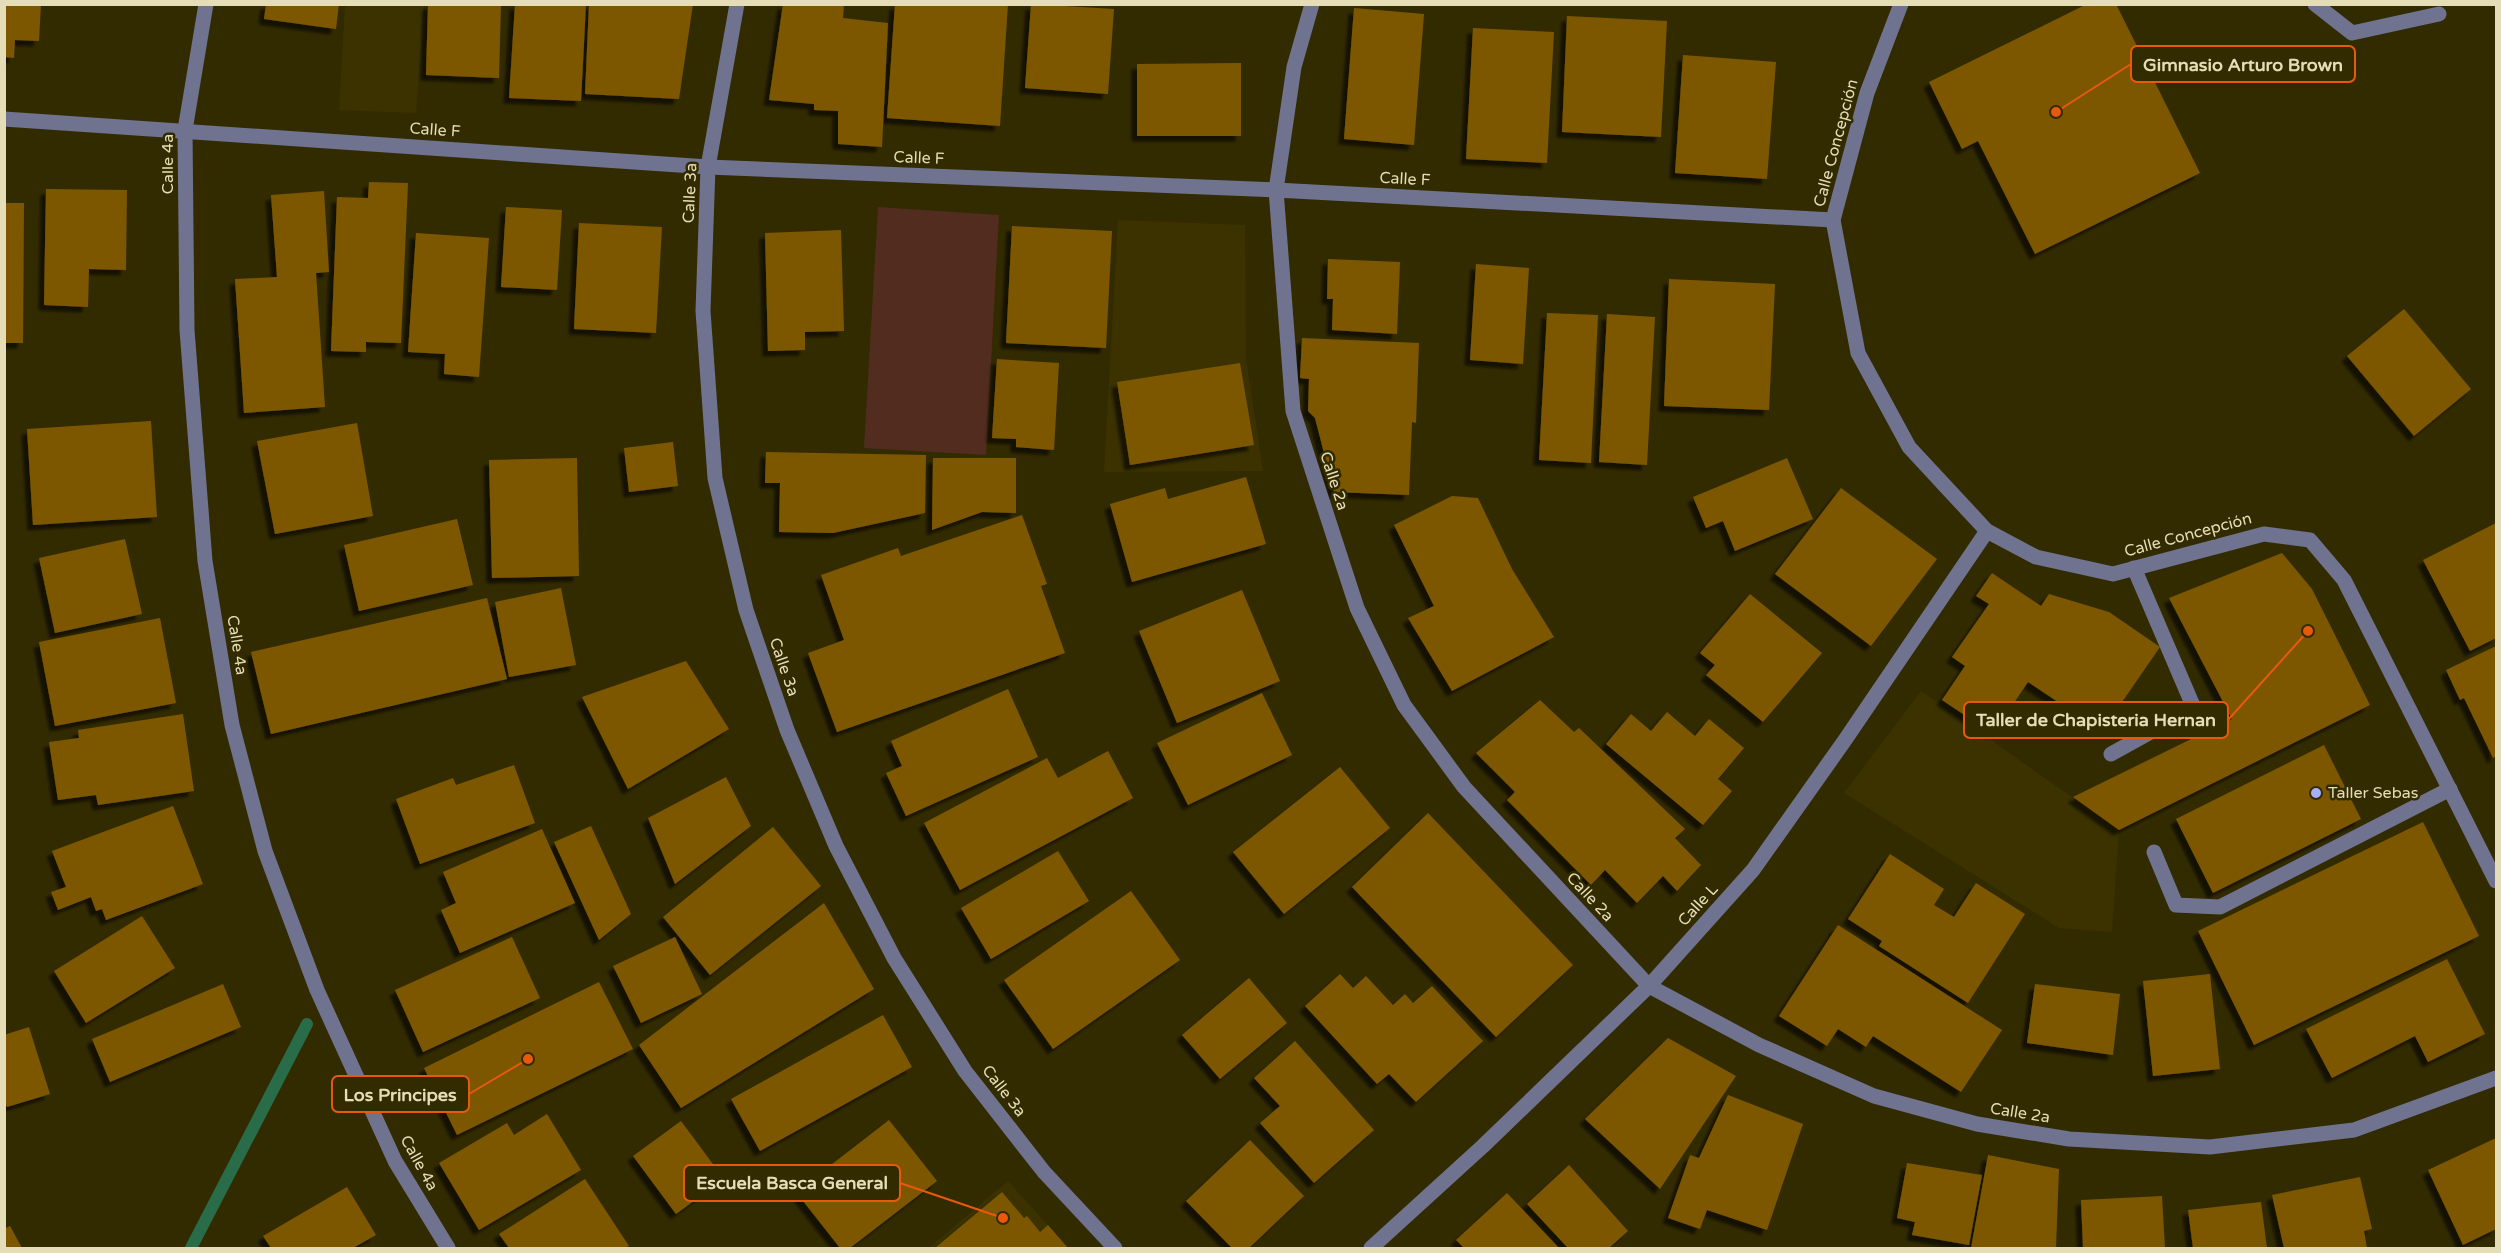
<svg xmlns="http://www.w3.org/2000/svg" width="2501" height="1253" viewBox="0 0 2501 1253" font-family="'Varela Round',sans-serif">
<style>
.built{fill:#3b3200}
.green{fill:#522c1f}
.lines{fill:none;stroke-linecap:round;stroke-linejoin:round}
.stream{stroke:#296c4a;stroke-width:12}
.building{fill:#7d5705;filter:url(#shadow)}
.minor{stroke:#6f7390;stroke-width:15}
.poi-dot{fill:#a8b0fc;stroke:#332b00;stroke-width:2}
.labels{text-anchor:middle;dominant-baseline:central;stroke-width:5;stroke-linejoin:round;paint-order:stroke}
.street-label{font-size:16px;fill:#e4ddb7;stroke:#332b00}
.poi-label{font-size:16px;fill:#e4ddb7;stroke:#332b00;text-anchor:start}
.leader{fill:none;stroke:#e8590c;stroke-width:2}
.callout-dot{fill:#e8590c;stroke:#332b00;stroke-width:2}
.callout{fill:#332b00;stroke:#e8590c;stroke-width:2}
.callout-label{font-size:18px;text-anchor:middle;font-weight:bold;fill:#e4ddb7}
</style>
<defs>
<filter id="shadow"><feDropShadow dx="-5.5" dy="5.5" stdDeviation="1.5" flood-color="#0009"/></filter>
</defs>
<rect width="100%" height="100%" fill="#332b00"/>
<g class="built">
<polygon points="345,5 424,5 416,113 339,110"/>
<polygon points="1118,220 1245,225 1246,359 1263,471 1104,472"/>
<polygon points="1921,691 2119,830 2112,932 2059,928 1844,793"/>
<polygon points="1008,1181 1068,1248 929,1248"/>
</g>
<polygon class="green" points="878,207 999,215 986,455 864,448"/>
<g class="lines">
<polyline class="stream" points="191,1248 307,1024"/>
</g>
<g class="building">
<polygon points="4,4 41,4 39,41 15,40 14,58 4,57"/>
<polygon points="266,4 339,4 336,29 264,19"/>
<polygon points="428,4 501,4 499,78 426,75"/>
<polygon points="515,4 586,4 581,101 509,98"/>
<polygon points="589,4 693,4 679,99 585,94"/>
<polygon points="783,4 844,4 843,18 888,23 882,147 838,144 838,111 814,110 814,104 769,100"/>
<polygon points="895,4 1008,4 1000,126 887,118"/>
<polygon points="1031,4 1114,9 1108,94 1025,88"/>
<polygon points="2087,4 2116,4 2200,173 2035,254 1978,141 1962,149 1929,82"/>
<polygon points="1354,8 1424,14 1414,145 1344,139"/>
<polygon points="1567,16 1667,21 1661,137 1562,132"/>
<polygon points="1473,28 1554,32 1547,163 1466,159"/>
<polygon points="1683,55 1776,62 1767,179 1675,173"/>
<polygon points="1241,63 1241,136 1137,136 1137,64"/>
<polygon points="369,182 408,183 401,343 366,342 366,352 331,351 337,197 368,198"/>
<polygon points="46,189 127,190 126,270 89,269 88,307 44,305"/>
<polygon points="324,191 329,272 316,273 325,407 244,413 235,279 277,277 271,195"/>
<polygon points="4,203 24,203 23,343 4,343"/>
<polygon points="506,207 562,210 557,290 501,287"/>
<polygon points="579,223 662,227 656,333 574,329"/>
<polygon points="1012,226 1112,231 1106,348 1006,343"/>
<polygon points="841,230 844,331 805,332 805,350 768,351 765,233"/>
<polygon points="416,233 489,238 479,377 444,374 445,354 408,352"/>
<polygon points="1328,259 1400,262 1397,334 1332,330 1333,299 1327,299"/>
<polygon points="1476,264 1529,268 1523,364 1470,360"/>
<polygon points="1669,279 1775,284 1769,410 1664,406"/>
<polygon points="2404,309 2471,389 2414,436 2347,356"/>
<polygon points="1547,313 1598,315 1591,463 1539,460"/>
<polygon points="1607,314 1655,317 1647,465 1599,462"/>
<polygon points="1302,338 1419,343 1416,423 1412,422 1409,495 1334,492 1315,418 1308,411 1309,379 1300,378"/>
<polygon points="997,359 1059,363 1054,450 1016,447 1016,439 992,438"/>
<polygon points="1240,363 1254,445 1130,465 1117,382"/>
<polygon points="151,421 157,517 33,525 27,429"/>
<polygon points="357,423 373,516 275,534 257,441"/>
<polygon points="673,442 678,486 629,492 624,448"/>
<polygon points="766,452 926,455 925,513 833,533 779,532 780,483 765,483"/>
<polygon points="577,458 579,576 492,578 489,460"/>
<polygon points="933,458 1016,458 1016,513 982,512 932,530"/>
<polygon points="1787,458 1813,519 1735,551 1723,521 1706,528 1693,497"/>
<polygon points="1246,477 1266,544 1132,582 1110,504 1165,488 1168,499"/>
<polygon points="1841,488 1937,559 1871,646 1775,574"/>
<polygon points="1452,496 1478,498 1512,569 1554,637 1452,691 1408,618 1434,606 1394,525"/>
<polygon points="1022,515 1047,584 1041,586 1065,653 837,732 808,653 844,640 821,575 898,548 901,556"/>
<polygon points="457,519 473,585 359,611 344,545"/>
<polygon points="2496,523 2496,638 2470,651 2423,560"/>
<polygon points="125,539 142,614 55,633 39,558"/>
<polygon points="2282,553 2312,589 2370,705 2119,830 2073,797 2232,719 2169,598"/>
<polygon points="1992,573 2041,606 2049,594 2109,612 2160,647 2109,721 2080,701 2073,712 2028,682 1993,734 1942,700 1965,666 1952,657 1989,604 1976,596"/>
<polygon points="561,588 576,665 509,677 495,602"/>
<polygon points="1242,590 1280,681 1177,723 1139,631"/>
<polygon points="1750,594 1822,653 1763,722 1706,675 1715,665 1700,653"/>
<polygon points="487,598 507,679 271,734 251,652"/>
<polygon points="160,618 176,703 55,726 39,642"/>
<polygon points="2496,646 2496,756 2493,758 2464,698 2460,700 2446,670"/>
<polygon points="686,661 729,729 628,789 582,697"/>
<polygon points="1008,689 1038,757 906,816 886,773 902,766 891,741"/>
<polygon points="1262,693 1292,755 1188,805 1157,743"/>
<polygon points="1540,700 1574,732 1579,728 1685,829 1675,838 1701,865 1677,891 1663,876 1637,903 1605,870 1591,885 1507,800 1515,792 1476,753"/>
<polygon points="1667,712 1695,736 1709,719 1744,748 1718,779 1732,791 1703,825 1606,744 1631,714 1651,731"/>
<polygon points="183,714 194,791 98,805 96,795 58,800 49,742 79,738 78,730"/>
<polygon points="2324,745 2361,819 2213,893 2176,819"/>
<polygon points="1108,751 1133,798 960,890 924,823 1047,758 1058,778"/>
<polygon points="514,765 535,823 420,864 396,799 453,778 456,785"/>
<polygon points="1340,767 1390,828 1284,914 1233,852"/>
<polygon points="726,777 751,826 675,884 648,818"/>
<polygon points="173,806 203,884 106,920 102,909 96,911 91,897 58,910 51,892 66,887 52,851"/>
<polygon points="1428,813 1573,965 1496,1037 1352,887"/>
<polygon points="2423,822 2479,936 2254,1045 2198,931"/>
<polygon points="591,826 631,914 599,940 554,842"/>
<polygon points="773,827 821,886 710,975 663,917"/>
<polygon points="542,829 575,903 460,953 441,910 456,903 443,872"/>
<polygon points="1058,851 1089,901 991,959 961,908"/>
<polygon points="1890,854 1944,889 1934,905 1954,917 1976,883 2025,914 1968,1003 1879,946 1882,941 1848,919"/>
<polygon points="1131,891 1180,960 1053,1049 1004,980"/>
<polygon points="824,903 874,989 681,1108 639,1045"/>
<polygon points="142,916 175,968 86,1023 54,971"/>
<polygon points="1838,925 2002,1030 1961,1092 1873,1036 1866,1047 1838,1029 1827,1046 1779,1016"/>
<polygon points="512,937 540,998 423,1052 395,990"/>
<polygon points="675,937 702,994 641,1023 613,966"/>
<polygon points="2447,959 2485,1034 2428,1062 2415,1036 2332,1078 2306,1029"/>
<polygon points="1340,974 1353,988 1366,976 1393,1005 1405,994 1413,1003 1432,986 1483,1041 1416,1102 1389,1074 1377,1084 1305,1006"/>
<polygon points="2210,974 2220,1069 2153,1076 2143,981"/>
<polygon points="1249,978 1287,1023 1220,1079 1182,1035"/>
<polygon points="599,982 633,1049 457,1135 424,1068"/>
<polygon points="223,984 241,1027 110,1082 92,1039"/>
<polygon points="2035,984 2120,994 2113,1055 2027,1043"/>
<polygon points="883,1015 912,1067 760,1151 731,1099"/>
<polygon points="29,1027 50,1094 7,1107 4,1100 4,1035"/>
<polygon points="1668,1038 1736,1076 1660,1189 1585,1119"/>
<polygon points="1295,1041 1374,1130 1314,1183 1260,1123 1280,1106 1254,1078"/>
<polygon points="1728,1095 1803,1124 1767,1230 1707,1210 1700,1229 1668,1218 1690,1155 1699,1158"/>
<polygon points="547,1114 581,1170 479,1230 439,1163 507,1123 514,1135"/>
<polygon points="889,1120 937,1181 850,1248 840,1248 796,1192"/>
<polygon points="681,1121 724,1179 676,1214 633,1156"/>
<polygon points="2496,1138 2496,1229 2463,1245 2428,1170"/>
<polygon points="1250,1140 1304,1196 1249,1248 1232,1248 1186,1201"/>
<polygon points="1988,1155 2059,1169 2056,1248 1971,1248"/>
<polygon points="1907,1163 1982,1175 1969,1245 1912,1235 1915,1222 1897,1218"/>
<polygon points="1569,1165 1628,1231 1609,1248 1568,1248 1527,1204"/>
<polygon points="2360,1177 2372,1229 2364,1231 2367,1248 2284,1248 2272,1195"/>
<polygon points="585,1179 629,1246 625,1248 509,1248 499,1234"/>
<polygon points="347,1187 376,1235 353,1248 271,1248 263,1236"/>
<polygon points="1002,1192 1024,1218 1027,1216 1040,1232 1048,1225 1068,1248 935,1248"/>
<polygon points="1507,1193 1559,1248 1464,1248 1456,1240"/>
<polygon points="2162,1196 2165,1248 2083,1248 2081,1200"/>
<polygon points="2261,1202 2267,1248 2193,1248 2188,1210"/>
<polygon points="10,1226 22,1248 4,1248 4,1229"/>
</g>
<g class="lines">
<g class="minor">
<polyline points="206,4 185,130 187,330 205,561 232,725 265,851 317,990 395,1161 448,1248"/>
<polyline points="737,4 708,167 703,311 715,478 746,610 787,730 836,846 894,958 965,1071 1044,1172 1115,1248"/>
<polyline points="1312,4 1294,67 1276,190 1293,411 1357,608 1404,705 1464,787 1649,986 1759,1045 1874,1096 1977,1124 2069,1139 2210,1147 2354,1130 2496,1078"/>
<polyline points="1901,4 1867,93 1833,220 1858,353 1909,447 1987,531 2036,557 2113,574 2264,534 2310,540 2344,580 2496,881"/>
<polyline points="2315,4 2352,33 2439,14"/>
<polyline points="4,119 708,167 1276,190 1833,220"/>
<polyline points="2111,754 2194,708 2134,568"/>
<polyline points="2154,852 2176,905 2220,907 2450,789"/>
<polyline points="1371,1248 1483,1146 1649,986 1753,870 1845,740 1987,531"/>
</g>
</g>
<circle class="poi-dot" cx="2316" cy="793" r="6"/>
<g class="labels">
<g class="street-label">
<text transform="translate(435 130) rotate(4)">Calle F</text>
<text transform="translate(1836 143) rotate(-75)">Calle Concepción</text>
<text transform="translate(919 158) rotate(2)">Calle F</text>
<text transform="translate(168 164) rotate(-90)">Calle 4a</text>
<text transform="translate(1405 179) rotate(3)">Calle F</text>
<text transform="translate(690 193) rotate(-87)">Calle 3a</text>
<text transform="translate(1334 481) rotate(72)">Calle 2a</text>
<text transform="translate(2188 535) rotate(-15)">Calle Concepción</text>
<text transform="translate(237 645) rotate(81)">Calle 4a</text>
<text transform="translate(784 667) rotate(71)">Calle 3a</text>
<text transform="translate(1590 897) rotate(47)">Calle 2a</text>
<text transform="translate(1698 905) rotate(-48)">Calle L</text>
<text transform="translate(1004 1091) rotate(52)">Calle 3a</text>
<text transform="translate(2020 1113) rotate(9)">Calle 2a</text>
<text transform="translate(419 1163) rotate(61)">Calle 4a</text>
</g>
<g class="poi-label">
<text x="2328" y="793">Taller Sebas</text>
</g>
</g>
<path class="leader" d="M2056 112L2131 64M2308 631L2228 720M528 1059L469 1094M1003 1218L900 1183"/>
<g class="callout-dot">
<circle cx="2056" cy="112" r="6"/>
<circle cx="2308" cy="631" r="6"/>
<circle cx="528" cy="1059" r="6"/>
<circle cx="1003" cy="1218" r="6"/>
</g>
<g class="callout">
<rect x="2131" y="46" width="224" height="36" rx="6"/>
<rect x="1964" y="702" width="264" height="36" rx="6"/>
<rect x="332" y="1076" width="137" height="36" rx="6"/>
<rect x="684" y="1165" width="216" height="36" rx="6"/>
</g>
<g class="callout-label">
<text x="2243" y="71">Gimnasio Arturo Brown</text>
<text x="2096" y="726">Taller de Chapisteria Hernan</text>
<text x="400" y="1101">Los Principes</text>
<text x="792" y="1189">Escuela Basca General</text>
</g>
<rect width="2501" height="1253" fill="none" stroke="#e4ddb7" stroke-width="12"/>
</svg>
